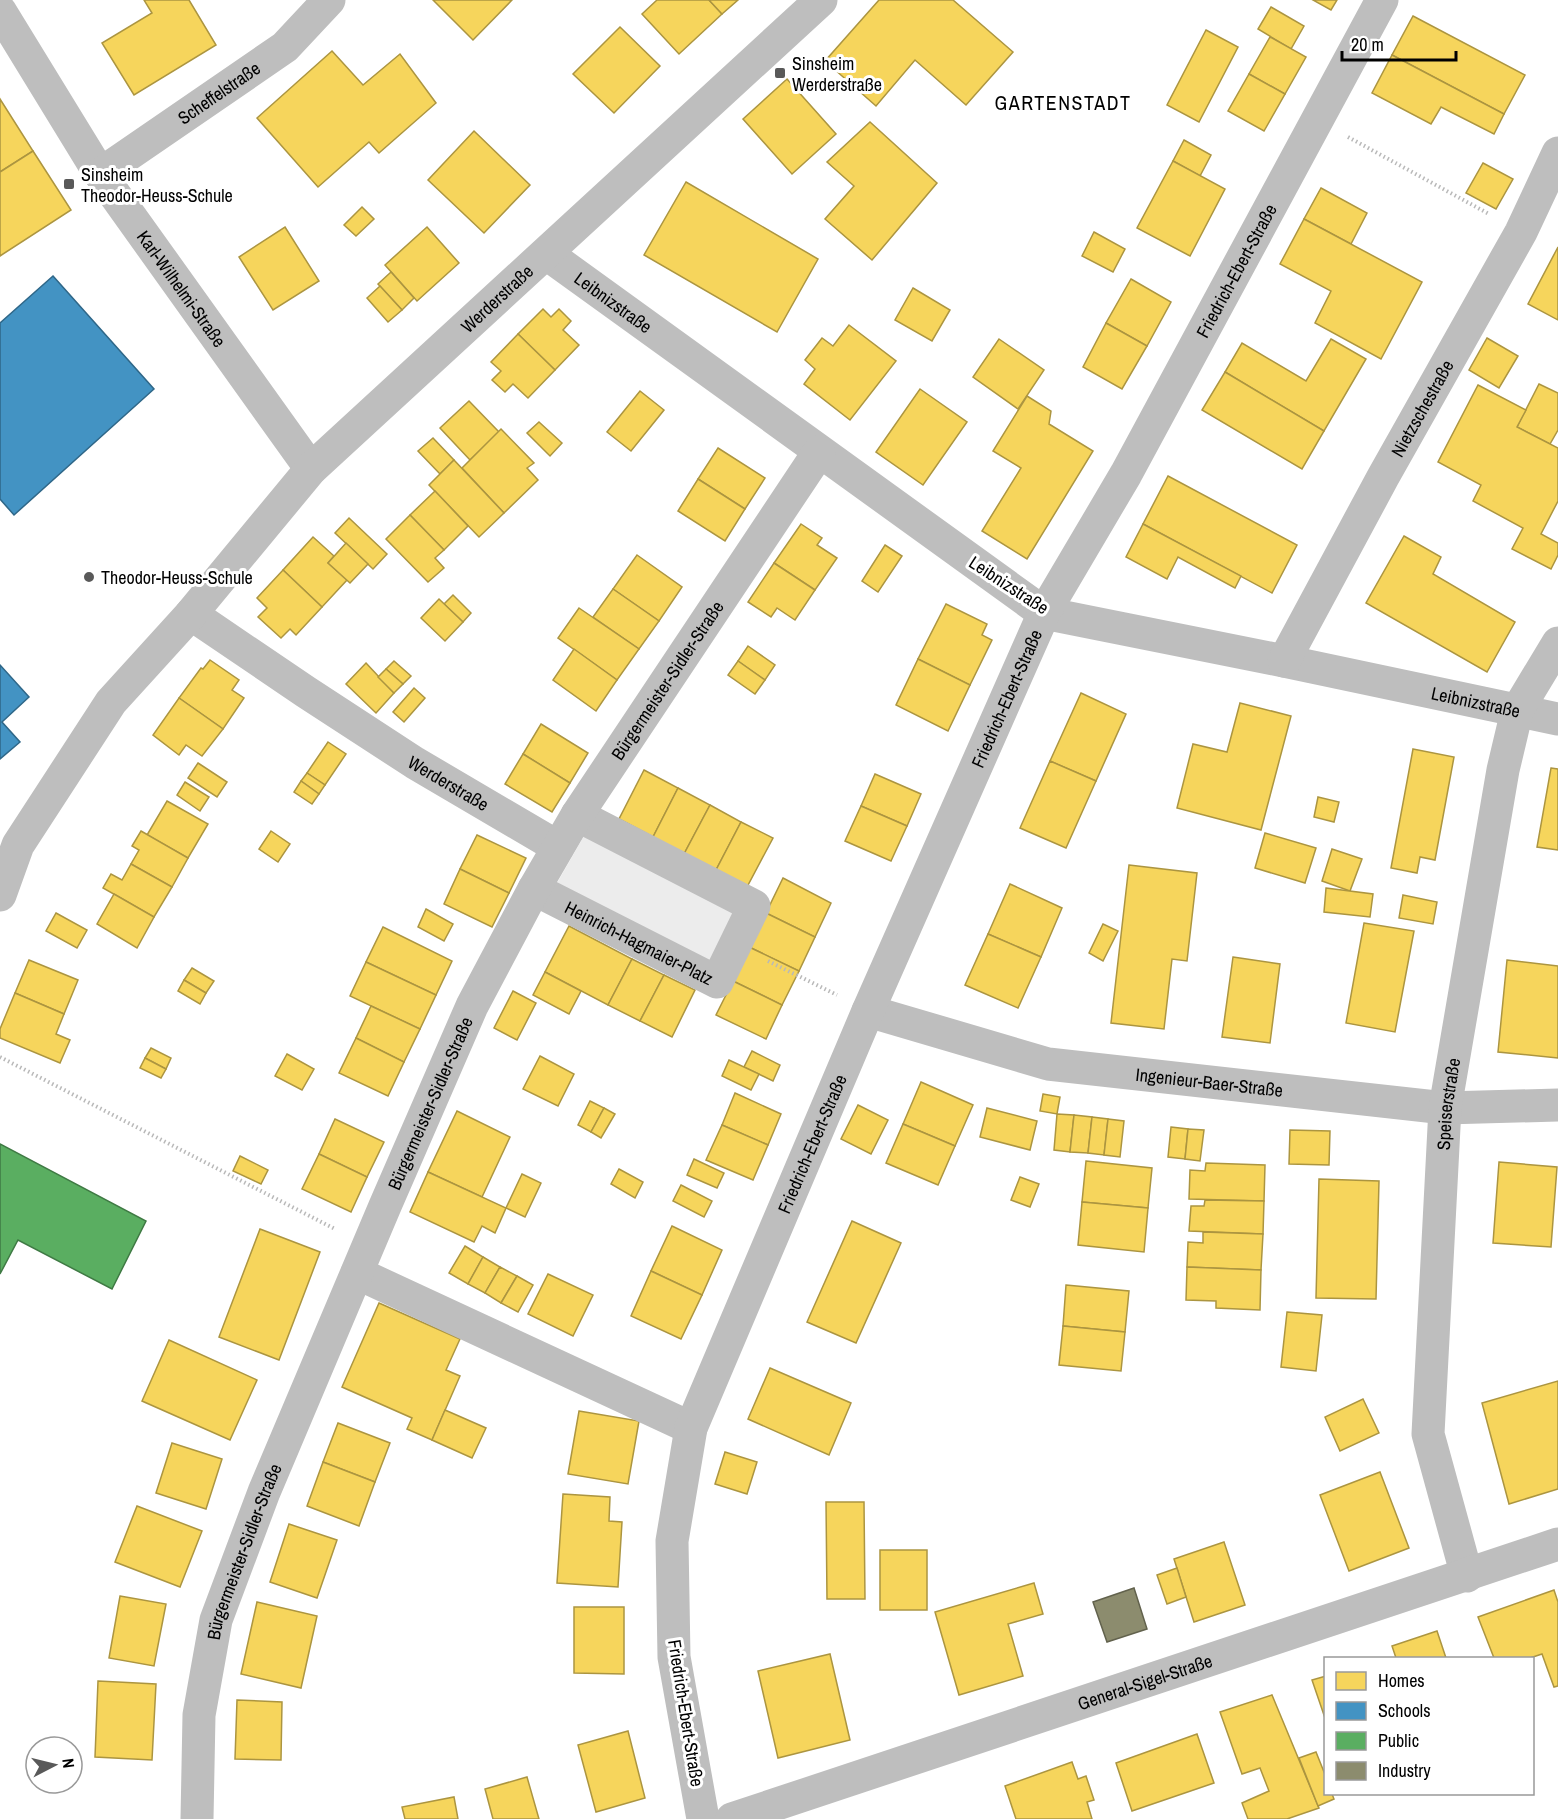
<svg xmlns="http://www.w3.org/2000/svg" width="1558" height="1819" viewBox="0 0 1558 1819" font-family="'Archivo Narrow',sans-serif">
<style>
.green{fill:#ececec}
.homes{fill:#f6d55c;stroke:#ac9540;stroke-width:1.5}
.schools{fill:#4393c3;stroke:#2f6788;stroke-width:1.5}
.public{fill:#5aae61;stroke:#3f7a44;stroke-width:1.5}
.industry{fill:#8c8c6e;stroke:#62624d;stroke-width:1.5}
.lines{fill:none;stroke-linecap:round;stroke-linejoin:round}
.path{stroke:#b9b9b9;stroke-width:4;stroke-dasharray:1.5 3;stroke-linecap:butt}
.minor{stroke:#bebebe;stroke-width:33}
.poi-dot{fill:#595959;stroke:#fff;stroke-width:2}
.labels{text-anchor:middle;dominant-baseline:central;stroke-width:6;stroke-linejoin:round;paint-order:stroke}
.poi-label{font-size:18px;fill:#000;stroke:#fff;text-anchor:start}
.street-label{font-size:18px;fill:#000;stroke:#fff}
.neighbourhood-label{font-size:20px;letter-spacing:1.5px;fill:#000;stroke:#fff}
</style>
<rect width="100%" height="100%" fill="#fff"/>
<polygon class="green" points="584,836 735,911 710,962 557,883"/>
<g class="homes">
<polygon points="144,0 189,0 216,45 134,95 102,43 152,13"/>
<polygon points="433,0 512,0 473,40"/>
<polygon points="657,0 709,0 722,14 679,54 642,14"/>
<polygon points="709,0 738,0 722,14"/>
<polygon points="879,0 953,0 1013,52 966,105 915,60 876,106 825,61"/>
<polygon points="1313,0 1337,0 1331,10"/>
<polygon points="1271,7 1304,26 1291,49 1258,29"/>
<polygon points="1413,16 1525,75 1504,114 1392,55"/>
<polygon points="620,27 660,66 614,113 573,74"/>
<polygon points="1206,30 1238,47 1199,122 1167,105"/>
<polygon points="1270,37 1306,57 1285,94 1249,74"/>
<polygon points="332,51 363,85 400,54 436,103 379,153 369,142 318,187 257,118"/>
<polygon points="1392,55 1504,114 1494,134 1441,107 1431,124 1372,93"/>
<polygon points="1249,74 1285,94 1264,131 1228,111"/>
<polygon points="787,79 836,134 792,174 743,119"/>
<polygon points="0,99 33,151 0,172"/>
<polygon points="870,122 937,183 872,260 825,219 854,186 827,162"/>
<polygon points="474,131 530,185 484,233 428,180"/>
<polygon points="1184,140 1211,155 1200,176 1173,161"/>
<polygon points="33,151 71,210 0,256 0,172"/>
<polygon points="1173,161 1225,189 1190,256 1137,228"/>
<polygon points="1483,163 1513,179 1496,209 1466,193"/>
<polygon points="686,182 818,259 777,332 644,255"/>
<polygon points="1321,188 1367,213 1351,244 1304,219"/>
<polygon points="362,207 374,219 356,236 344,225"/>
<polygon points="1304,219 1422,282 1381,359 1315,323 1331,291 1280,264"/>
<polygon points="285,227 319,281 273,310 239,257"/>
<polygon points="427,227 459,263 417,301 385,265"/>
<polygon points="1094,232 1125,249 1113,272 1082,256"/>
<polygon points="1558,247 1558,320 1528,304"/>
<polygon points="391,272 414,298 402,310 378,284"/>
<polygon points="1131,279 1171,302 1147,346 1106,323"/>
<polygon points="380,286 402,310 388,322 367,298"/>
<polygon points="913,288 950,310 932,341 895,320"/>
<polygon points="543,309 551,317 559,309 571,321 563,330 579,345 555,370 518,334"/>
<polygon points="1106,323 1147,346 1122,389 1083,367"/>
<polygon points="849,325 896,361 850,420 804,384 815,369 805,360 822,338 833,346"/>
<polygon points="518,334 555,370 528,398 513,384 505,392 492,380 501,371 491,362"/>
<polygon points="1487,338 1518,356 1499,388 1469,370"/>
<polygon points="999,339 1044,370 1018,409 973,377"/>
<polygon points="1331,339 1366,359 1324,431 1225,372 1242,343 1306,381"/>
<polygon points="1225,372 1324,431 1302,469 1202,410"/>
<polygon points="1539,384 1558,393 1558,430 1550,444 1517,427"/>
<polygon points="1478,385 1526,410 1517,427 1558,448 1558,501 1541,534 1558,543 1558,555 1551,569 1512,549 1523,528 1473,501 1481,485 1438,462"/>
<polygon points="920,389 967,422 923,485 876,452"/>
<polygon points="640,391 664,410 631,451 607,432"/>
<polygon points="1027,396 1051,411 1049,424 1093,451 1027,559 982,531 1021,468 993,451"/>
<polygon points="469,401 499,432 470,460 440,428"/>
<polygon points="539,422 562,443 550,456 527,433"/>
<polygon points="501,429 534,463 527,468 538,480 504,513 462,468"/>
<polygon points="433,438 454,460 440,474 418,451"/>
<polygon points="718,448 765,478 745,509 698,479"/>
<polygon points="454,460 504,513 479,537 429,485"/>
<polygon points="1168,476 1297,545 1272,593 1143,524"/>
<polygon points="698,479 745,509 725,541 678,511"/>
<polygon points="435,491 468,526 444,550 410,515"/>
<polygon points="410,515 444,550 435,558 444,568 428,582 386,539"/>
<polygon points="349,518 387,554 373,569 335,533"/>
<polygon points="801,524 822,538 817,545 837,558 815,590 774,563"/>
<polygon points="1143,524 1241,576 1235,588 1178,557 1167,579 1126,557"/>
<polygon points="1404,536 1441,557 1433,574 1515,622 1487,672 1366,603"/>
<polygon points="313,537 334,556 328,563 347,580 322,607 283,570"/>
<polygon points="346,543 368,564 350,583 328,563"/>
<polygon points="885,545 902,556 878,592 862,581"/>
<polygon points="637,555 682,587 659,621 613,589"/>
<polygon points="774,563 815,590 795,620 777,608 771,617 748,602"/>
<polygon points="283,570 322,607 296,635 290,629 281,638 258,617 267,608 257,598"/>
<polygon points="613,589 659,621 639,649 593,617"/>
<polygon points="453,595 471,613 463,622 444,604"/>
<polygon points="439,599 463,622 445,641 421,618"/>
<polygon points="946,604 987,624 982,635 992,640 970,685 918,659"/>
<polygon points="579,608 639,649 617,680 558,638"/>
<polygon points="748,646 775,665 765,680 738,661"/>
<polygon points="574,649 617,680 596,711 553,680"/>
<polygon points="918,659 970,685 948,731 896,705"/>
<polygon points="210,660 239,680 232,690 244,698 223,729 179,698 201,668 203,669"/>
<polygon points="394,661 411,676 403,684 386,669"/>
<polygon points="738,661 765,680 755,694 728,675"/>
<polygon points="366,663 394,693 376,713 346,684"/>
<polygon points="386,669 403,684 394,693 378,677"/>
<polygon points="414,688 425,698 404,722 393,712"/>
<polygon points="1081,693 1126,714 1096,781 1050,761"/>
<polygon points="179,698 223,729 202,756 186,745 179,755 153,735"/>
<polygon points="1240,703 1291,716 1261,830 1177,808 1193,744 1227,752"/>
<polygon points="541,724 588,753 570,783 523,754"/>
<polygon points="328,742 346,754 325,785 307,773"/>
<polygon points="1413,749 1454,757 1435,860 1420,857 1417,873 1391,868"/>
<polygon points="523,754 570,783 552,812 505,784"/>
<polygon points="1050,761 1096,781 1066,848 1020,828"/>
<polygon points="198,763 227,782 217,797 188,778"/>
<polygon points="1551,768 1558,769 1558,850 1537,847"/>
<polygon points="644,770 678,788 653,837 619,819"/>
<polygon points="307,773 325,785 319,794 301,781"/>
<polygon points="875,774 921,794 907,826 861,806"/>
<polygon points="301,781 319,794 312,804 294,792"/>
<polygon points="185,782 209,797 200,811 177,795"/>
<polygon points="678,788 710,805 684,854 653,837"/>
<polygon points="1318,797 1339,802 1334,822 1314,817"/>
<polygon points="167,801 208,824 188,858 147,835"/>
<polygon points="710,805 741,822 716,870 684,854"/>
<polygon points="861,806 907,826 891,861 845,841"/>
<polygon points="741,822 773,838 747,887 716,870"/>
<polygon points="141,831 188,858 172,887 131,864 139,850 132,846"/>
<polygon points="271,831 290,844 278,862 259,849"/>
<polygon points="1265,833 1316,848 1305,883 1255,868"/>
<polygon points="477,835 526,858 509,893 460,869"/>
<polygon points="1332,849 1362,859 1350,891 1322,881"/>
<polygon points="131,864 172,887 154,917 103,888 111,874 122,880"/>
<polygon points="1129,865 1197,873 1187,961 1172,959 1164,1029 1111,1023"/>
<polygon points="460,869 509,893 492,927 444,904"/>
<polygon points="783,878 831,903 815,937 766,913"/>
<polygon points="1010,884 1062,908 1041,957 988,934"/>
<polygon points="1326,888 1373,894 1370,917 1324,912"/>
<polygon points="114,894 154,917 137,948 97,924"/>
<polygon points="1403,895 1437,902 1433,924 1399,918"/>
<polygon points="426,909 453,924 444,941 418,927"/>
<polygon points="56,913 87,930 77,948 46,931"/>
<polygon points="766,913 815,937 799,971 749,947"/>
<polygon points="1364,923 1414,931 1395,1032 1346,1023"/>
<polygon points="1103,924 1118,931 1103,961 1089,953"/>
<polygon points="569,926 632,959 608,1005 545,972"/>
<polygon points="383,927 452,961 436,995 366,962"/>
<polygon points="988,934 1041,957 1018,1008 965,985"/>
<polygon points="749,947 799,971 782,1005 733,981"/>
<polygon points="1233,957 1280,964 1270,1043 1222,1037"/>
<polygon points="632,959 664,975 640,1021 608,1005"/>
<polygon points="29,960 78,980 64,1014 15,993"/>
<polygon points="1507,960 1558,966 1558,1058 1498,1052"/>
<polygon points="366,962 436,995 420,1029 350,996"/>
<polygon points="192,968 214,981 206,993 184,980"/>
<polygon points="545,972 581,991 569,1014 533,995"/>
<polygon points="664,975 695,990 672,1037 640,1021"/>
<polygon points="184,980 206,993 200,1004 178,991"/>
<polygon points="733,981 782,1005 766,1039 716,1015"/>
<polygon points="513,991 536,1003 517,1040 494,1028"/>
<polygon points="15,993 64,1014 56,1034 70,1040 60,1063 0,1038 0,1029"/>
<polygon points="371,1006 420,1029 404,1062 356,1038"/>
<polygon points="356,1038 404,1062 388,1096 339,1073"/>
<polygon points="151,1048 171,1058 166,1069 145,1058"/>
<polygon points="752,1051 780,1065 773,1081 744,1067"/>
<polygon points="287,1054 314,1069 302,1090 275,1076"/>
<polygon points="540,1056 574,1074 558,1106 523,1089"/>
<polygon points="145,1058 166,1069 161,1078 140,1068"/>
<polygon points="729,1060 759,1074 751,1090 722,1076"/>
<polygon points="921,1082 973,1105 955,1146 903,1124"/>
<polygon points="735,1093 781,1114 768,1145 722,1125"/>
<polygon points="1043,1094 1060,1097 1057,1114 1040,1111"/>
<polygon points="590,1101 604,1108 591,1132 578,1125"/>
<polygon points="858,1105 888,1120 871,1154 841,1139"/>
<polygon points="604,1108 615,1114 601,1138 591,1132"/>
<polygon points="987,1108 1037,1121 1030,1150 980,1137"/>
<polygon points="457,1111 510,1137 482,1197 428,1172"/>
<polygon points="1057,1114 1074,1115 1070,1152 1054,1150"/>
<polygon points="1074,1115 1092,1117 1088,1153 1070,1152"/>
<polygon points="1092,1117 1108,1119 1104,1155 1088,1153"/>
<polygon points="335,1119 384,1142 367,1177 319,1154"/>
<polygon points="1108,1119 1124,1121 1120,1157 1104,1155"/>
<polygon points="903,1124 955,1146 938,1185 886,1163"/>
<polygon points="722,1125 768,1145 753,1180 706,1160"/>
<polygon points="1171,1127 1188,1129 1185,1159 1168,1157"/>
<polygon points="1188,1129 1204,1130 1200,1161 1185,1159"/>
<polygon points="1290,1130 1330,1131 1329,1165 1289,1164"/>
<polygon points="319,1154 367,1177 351,1212 302,1189"/>
<polygon points="240,1156 268,1170 261,1184 233,1171"/>
<polygon points="694,1159 724,1173 717,1188 687,1175"/>
<polygon points="1086,1161 1152,1168 1148,1208 1082,1202"/>
<polygon points="1499,1162 1557,1167 1551,1247 1493,1243"/>
<polygon points="1206,1163 1265,1165 1264,1201 1189,1199 1190,1170 1205,1171"/>
<polygon points="619,1169 643,1182 635,1198 611,1184"/>
<polygon points="428,1172 506,1208 495,1233 482,1226 474,1242 410,1212"/>
<polygon points="522,1174 541,1183 525,1217 506,1208"/>
<polygon points="1020,1177 1039,1184 1030,1207 1011,1200"/>
<polygon points="1319,1179 1379,1181 1376,1299 1316,1298"/>
<polygon points="681,1185 712,1201 704,1217 673,1201"/>
<polygon points="1205,1200 1264,1201 1263,1234 1189,1231 1191,1206 1204,1206"/>
<polygon points="1082,1202 1148,1208 1144,1252 1078,1245"/>
<polygon points="852,1221 901,1243 856,1343 807,1322"/>
<polygon points="672,1226 722,1250 702,1295 651,1271"/>
<polygon points="260,1229 320,1252 279,1360 219,1337"/>
<polygon points="1203,1232 1263,1234 1261,1270 1187,1267 1188,1242 1203,1243"/>
<polygon points="465,1246 483,1257 468,1284 449,1273"/>
<polygon points="483,1257 500,1267 485,1293 468,1284"/>
<polygon points="500,1267 517,1276 501,1303 485,1293"/>
<polygon points="1187,1267 1261,1270 1260,1310 1216,1308 1216,1301 1186,1300"/>
<polygon points="651,1271 702,1295 681,1339 631,1316"/>
<polygon points="548,1274 593,1295 573,1336 528,1314"/>
<polygon points="517,1276 533,1285 518,1312 501,1303"/>
<polygon points="1066,1285 1129,1291 1125,1332 1063,1326"/>
<polygon points="379,1303 460,1339 446,1370 460,1376 432,1440 407,1429 412,1418 342,1387"/>
<polygon points="1287,1312 1322,1315 1316,1371 1281,1367"/>
<polygon points="1063,1326 1125,1332 1121,1371 1059,1365"/>
<polygon points="169,1340 257,1380 230,1440 142,1401"/>
<polygon points="770,1368 851,1403 829,1455 748,1419"/>
<polygon points="1558,1381 1558,1489 1509,1504 1482,1403"/>
<polygon points="1363,1399 1379,1433 1340,1451 1325,1417"/>
<polygon points="445,1410 486,1428 472,1458 432,1440"/>
<polygon points="579,1411 639,1421 628,1484 568,1474"/>
<polygon points="338,1423 390,1443 375,1482 323,1462"/>
<polygon points="172,1443 222,1459 206,1509 156,1493"/>
<polygon points="725,1452 757,1462 747,1494 715,1484"/>
<polygon points="323,1462 375,1482 359,1526 307,1506"/>
<polygon points="1380,1472 1409,1548 1349,1571 1320,1495"/>
<polygon points="563,1494 610,1497 609,1521 622,1522 618,1587 557,1583"/>
<polygon points="826,1502 864,1502 865,1599 827,1599"/>
<polygon points="137,1506 202,1531 180,1587 115,1562"/>
<polygon points="289,1524 337,1540 317,1598 270,1582"/>
<polygon points="1224,1542 1245,1605 1194,1622 1174,1559"/>
<rect x="880" y="1550" width="47" height="60"/>
<polygon points="1177,1568 1186,1597 1167,1604 1157,1575"/>
<polygon points="1034,1583 1043,1614 1008,1624 1023,1676 959,1695 935,1612"/>
<polygon points="1554,1590 1558,1602 1558,1686 1554,1687 1542,1654 1530,1658 1494,1658 1478,1617"/>
<polygon points="120,1596 166,1604 154,1666 109,1658"/>
<polygon points="257,1602 317,1616 301,1688 241,1674"/>
<polygon points="574,1607 624,1607 624,1674 574,1673"/>
<polygon points="1437,1631 1446,1658 1396,1658 1392,1646"/>
<polygon points="830,1654 850,1740 778,1758 758,1671"/>
<polygon points="1326,1676 1326,1721 1312,1680"/>
<polygon points="98,1681 156,1684 152,1760 95,1757"/>
<polygon points="1272,1695 1319,1808 1287,1819 1248,1819 1242,1803 1269,1791 1260,1768 1242,1774 1220,1712"/>
<polygon points="237,1700 282,1702 281,1760 235,1759"/>
<polygon points="628,1731 645,1798 596,1812 578,1745"/>
<polygon points="1197,1734 1214,1783 1132,1811 1116,1763"/>
<polygon points="1316,1752 1326,1777 1326,1794 1332,1794 1334,1799 1318,1806 1299,1758"/>
<polygon points="1072,1762 1078,1779 1086,1776 1094,1800 1087,1802 1092,1819 1016,1819 1005,1786"/>
<polygon points="527,1777 539,1819 493,1819 485,1789"/>
<polygon points="454,1797 458,1819 405,1819 402,1807"/>
</g>
<g class="schools">
<polygon points="53,276 154,389 14,515 0,499 0,323"/>
<polygon points="0,665 29,697 2,722 20,742 0,759"/>
</g>
<polygon class="public" points="0,1144 146,1221 112,1289 18,1240 0,1274"/>
<polygon class="industry" points="1134,1588 1147,1629 1107,1642 1093,1602"/>
<g class="lines">
<g class="path">
<polyline points="1348,137 1489,214"/>
<polyline points="768,961 837,995"/>
<polyline points="0,1057 335,1229"/>
</g>
<g class="minor">
<path id="s1" d="M0,11L100,174L311,469"/>
<path id="s2" d="M100,174L285,47L329,0"/>
<path id="s3" d="M547,254L1044,613L1284,661L1558,719"/>
<path id="s4" d="M191,614L306,692L415,763L558,847"/>
<path id="s5" d="M1284,661L1383,477L1521,232L1558,153"/>
<path id="s6" d="M534,889L717,982L754,906L577,815"/>
<path id="s7" d="M0,895L18,845L111,702L191,614L311,469L821,0"/>
<path id="s8" d="M868,1011L1048,1064L1445,1108L1558,1105"/>
<polyline points="357,1273 691,1428"/>
<path id="s9" d="M1467,1576L1428,1434L1445,1108L1503,770L1517,711L1558,643"/>
<path id="s10" d="M197,1819L199,1715L216,1620L264,1492L385,1206L472,1006L534,889L577,815L819,452"/>
<path id="s11" d="M703,1819L674,1657L672,1541L691,1428L868,1011L1044,613L1126,474L1382,0"/>
<path id="s12" d="M732,1819L1558,1544"/>
</g>
</g>
<g class="poi-dot">
<rect x="774" y="67" width="12" height="12" rx="3"/>
<rect x="63" y="178" width="12" height="12" rx="3"/>
<circle cx="89" cy="577" r="6"/>
</g>
<g class="labels">
<g class="poi-label">
<text x="792" y="63">Sinsheim<tspan x="792" dy="21">Werderstraße</tspan></text>
<text x="81" y="174">Sinsheim<tspan x="81" dy="21">Theodor-Heuss-Schule</tspan></text>
<text x="101" y="577">Theodor-Heuss-Schule</text>
</g>
<g class="street-label">
<text stroke="none"><textPath href="#s2" startOffset="144">Scheffelstraße</textPath></text>
<text stroke="none"><textPath href="#s11" startOffset="1676">Friedrich-Ebert-Straße</textPath></text>
<text stroke="none"><textPath href="#s1" startOffset="332">Karl-Wilhelmi-Straße</textPath></text>
<text stroke="none"><textPath href="#s7" startOffset="783">Werderstraße</textPath></text>
<text stroke="none"><textPath href="#s3" startOffset="82">Leibnizstraße</textPath></text>
<text stroke="none"><textPath href="#s5" startOffset="288">Nietzschestraße</textPath></text>
<text transform="translate(1009 585) rotate(33)">Leibnizstraße</text>
<text stroke="none"><textPath href="#s10" startOffset="1246">Bürgermeister-Sidler-Straße</textPath></text>
<text stroke="none"><textPath href="#s11" startOffset="1190">Friedrich-Ebert-Straße</textPath></text>
<text stroke="none"><textPath href="#s3" startOffset="1054">Leibnizstraße</textPath></text>
<text stroke="none"><textPath href="#s4" startOffset="308">Werderstraße</textPath></text>
<text stroke="none"><textPath href="#s6" startOffset="118">Heinrich-Hagmaier-Platz</textPath></text>
<text stroke="none"><textPath href="#s8" startOffset="350">Ingenieur-Baer-Straße</textPath></text>
<text stroke="none"><textPath href="#s10" startOffset="760">Bürgermeister-Sidler-Straße</textPath></text>
<text stroke="none"><textPath href="#s9" startOffset="478">Speiserstraße</textPath></text>
<text stroke="none"><textPath href="#s11" startOffset="704">Friedrich-Ebert-Straße</textPath></text>
<text stroke="none"><textPath href="#s10" startOffset="274">Bürgermeister-Sidler-Straße</textPath></text>
<text stroke="none"><textPath href="#s12" startOffset="435">General-Sigel-Straße</textPath></text>
<text transform="translate(686 1713) rotate(81)">Friedrich-Ebert-Straße</text>
</g>
<g class="neighbourhood-label">
<text x="1063" y="102">GARTENSTADT</text>
</g>
</g>
<rect x="1324" y="1657" width="210" height="138" fill="#ffffff" stroke="#999999" stroke-width="1.5"/>
<rect x="1336" y="1672" width="30" height="18" fill="#f6d55c" stroke="#999999" stroke-width="1.5"/>
<text x="1378" y="1687" font-size="18" fill="#000000">Homes</text>
<rect x="1336" y="1702" width="30" height="18" fill="#4393c3" stroke="#999999" stroke-width="1.5"/>
<text x="1378" y="1717" font-size="18" fill="#000000">Schools</text>
<rect x="1336" y="1732" width="30" height="18" fill="#5aae61" stroke="#999999" stroke-width="1.5"/>
<text x="1378" y="1747" font-size="18" fill="#000000">Public</text>
<rect x="1336" y="1762" width="30" height="18" fill="#8c8c6e" stroke="#999999" stroke-width="1.5"/>
<text x="1378" y="1777" font-size="18" fill="#000000">Industry</text>
<g transform="translate(54 1765) rotate(83)"><circle r="28" fill="#ffffff" stroke="#999999" stroke-width="1.5"/>
<path d="M0-4.5L10 22L0 15L-10 22Z" fill="#595959"/>
<text y="-9" font-size="16" font-weight="bold" text-anchor="middle" fill="#000000">N</text>
</g>
<path d="M1342 51v9h114v-9" fill="none" stroke="#000000" stroke-width="3"/>
<text x="1351" y="51" font-size="18" fill="#000000" stroke="#ffffff" stroke-width="4.5" paint-order="stroke">20 m</text>
</svg>
